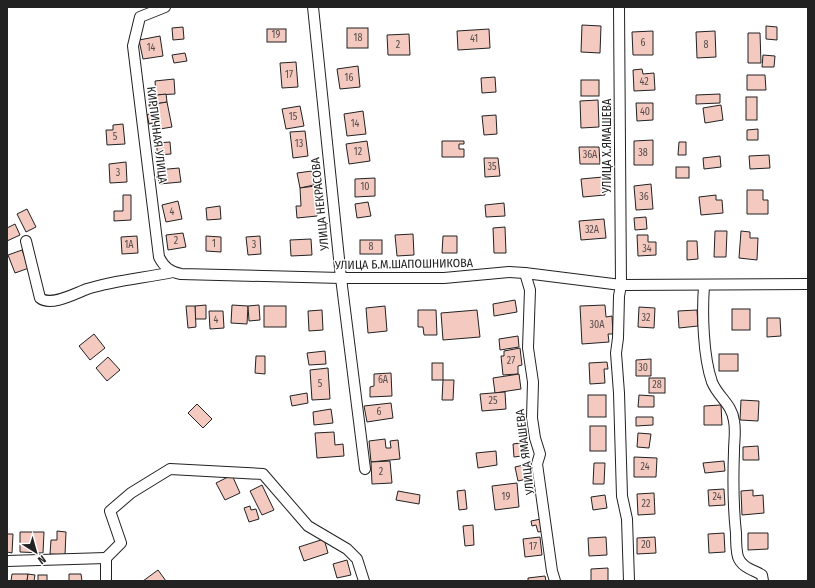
<svg xmlns="http://www.w3.org/2000/svg" width="815" height="588" viewBox="0 0 815 588" font-family="'Fira Sans Condensed',sans-serif">
<style>
.building{fill:#f3c9c0;stroke:#222}
.lines{fill:none;stroke-linecap:round;stroke-linejoin:round}
.minor-casing{stroke:#222;stroke-width:12}
.minor{stroke:#fff;stroke-width:10}
.labels{text-anchor:middle;dominant-baseline:central;stroke-width:3;stroke-linejoin:round;paint-order:stroke}
.number-label{font-size:10px;fill:#564c4a}
.street-label{font-size:12px;fill:#222;stroke:#fff}
</style>
<rect width="100%" height="100%" fill="#fff"/>
<g class="building">
<polygon points="582,25 601,26 600,53 581,52"/>
<polygon points="766,26 777,27 777,40 766,39"/>
<polygon points="183,27 184,39 173,40 172,28"/>
<rect x="347" y="28" width="21" height="20"/>
<rect x="267" y="29" width="19" height="13"/>
<polygon points="489,29 490,48 458,50 457,31"/>
<polygon points="653,31 653,55 633,55 632,32"/>
<polygon points="715,31 716,57 697,58 696,32"/>
<polygon points="748,33 760,33 761,63 748,63"/>
<polygon points="409,34 410,55 388,55 387,35"/>
<polygon points="160,36 163,56 143,59 139,40"/>
<polygon points="185,53 187,61 174,63 172,55"/>
<polygon points="763,55 775,56 774,67 762,67"/>
<polygon points="296,62 298,87 282,88 280,63"/>
<polygon points="358,66 360,87 340,89 337,69"/>
<polygon points="642,69 643,74 654,73 655,90 634,91 633,70"/>
<polygon points="747,75 765,75 766,90 747,90"/>
<polygon points="495,77 496,92 482,93 481,78"/>
<polygon points="174,79 175,94 156,95 155,81"/>
<rect x="581" y="80" width="18" height="16"/>
<polygon points="166,94 167,102 149,105 149,96"/>
<polygon points="720,94 720,103 696,104 696,95"/>
<rect x="746" y="97" width="11" height="23"/>
<polygon points="598,100 599,127 581,128 580,101"/>
<polygon points="167,102 172,127 154,130 153,123 149,124 147,115 151,113 149,105"/>
<polygon points="636,103 653,103 653,120 637,121"/>
<polygon points="721,105 723,120 705,123 703,108"/>
<polygon points="300,106 304,126 286,129 282,109"/>
<polygon points="363,111 366,134 347,136 344,114"/>
<polygon points="496,115 497,134 484,135 482,116"/>
<polygon points="123,124 125,144 107,145 106,130 113,130 113,125"/>
<polygon points="758,129 758,140 747,140 747,130"/>
<polygon points="305,131 308,156 293,158 290,132"/>
<polygon points="653,140 653,165 634,165 634,141"/>
<polygon points="367,141 370,161 349,164 346,144"/>
<polygon points="442,141 464,141 464,144 459,144 459,149 464,149 464,157 442,157"/>
<polygon points="170,142 171,154 157,155 157,143"/>
<polygon points="679,142 686,142 686,155 678,155"/>
<polygon points="579,147 599,147 600,164 580,164"/>
<polygon points="769,155 770,168 750,169 749,156"/>
<polygon points="720,156 721,167 704,169 703,158"/>
<polygon points="484,158 498,158 500,176 485,177"/>
<polygon points="126,162 127,182 110,183 109,164"/>
<rect x="676" y="167" width="13" height="11"/>
<polygon points="179,168 181,182 159,184 157,170"/>
<polygon points="312,171 314,185 300,188 297,173"/>
<polygon points="603,177 605,195 583,197 581,179"/>
<polygon points="375,178 375,196 355,197 355,179"/>
<polygon points="651,184 653,209 636,210 634,186"/>
<polygon points="315,186 317,216 297,218 296,206 301,206 300,188"/>
<polygon points="747,190 763,190 763,200 768,200 768,214 747,214"/>
<polygon points="123,195 131,195 131,220 114,221 114,211 123,211"/>
<polygon points="716,195 716,200 722,200 723,213 701,215 699,197"/>
<polygon points="178,201 182,219 166,222 162,205"/>
<polygon points="368,202 371,216 357,218 355,204"/>
<polygon points="504,203 505,216 486,217 485,205"/>
<polygon points="220,206 221,219 207,220 206,208"/>
<polygon points="27,209 36,227 26,232 17,214"/>
<polygon points="646,217 647,229 635,230 634,218"/>
<polygon points="604,219 606,238 581,240 579,221"/>
<polygon points="15,224 20,235 7,241 7,228"/>
<polygon points="505,227 506,253 494,253 493,228"/>
<polygon points="715,231 727,231 726,257 714,257"/>
<polygon points="741,231 750,232 750,238 758,238 757,260 739,258"/>
<polygon points="183,233 186,247 168,250 166,235"/>
<polygon points="413,234 414,255 397,256 395,235"/>
<polygon points="637,235 648,235 648,242 656,242 656,255 638,256"/>
<polygon points="137,236 138,253 122,254 121,237"/>
<polygon points="206,236 221,237 221,252 206,251"/>
<polygon points="260,236 261,254 248,255 246,237"/>
<polygon points="443,236 457,236 457,253 442,253"/>
<polygon points="311,239 312,255 291,256 290,240"/>
<rect x="360" y="240" width="22" height="14"/>
<polygon points="687,241 697,241 698,259 687,260"/>
<polygon points="22,250 29,268 15,273 8,255"/>
<polygon points="515,300 517,312 494,316 493,304"/>
<polygon points="206,305 206,319 195,319 195,306"/>
<polygon points="232,305 248,306 247,324 231,323"/>
<polygon points="259,305 260,320 249,321 248,306"/>
<polygon points="605,305 606,317 612,316 613,334 608,334 609,342 582,344 580,306"/>
<polygon points="186,306 195,306 196,327 188,328"/>
<rect x="264" y="306" width="22" height="21"/>
<polygon points="385,306 387,331 368,333 366,308"/>
<polygon points="639,307 655,308 654,328 638,327"/>
<rect x="732" y="309" width="18" height="21"/>
<polygon points="322,310 323,330 309,331 308,311"/>
<polygon points="418,310 436,310 437,335 424,335 423,327 418,327"/>
<polygon points="477,310 480,337 443,340 441,313"/>
<polygon points="697,310 698,326 679,328 678,311"/>
<polygon points="209,311 223,311 224,328 210,329"/>
<polygon points="767,318 780,318 781,336 767,337"/>
<polygon points="94,334 105,348 90,360 79,346"/>
<polygon points="518,336 519,347 500,350 499,339"/>
<polygon points="520,348 522,365 518,366 518,374 503,375 501,356 504,356 504,351"/>
<polygon points="325,351 326,364 309,365 307,353"/>
<rect x="719" y="354" width="19" height="17"/>
<polygon points="256,356 265,356 265,374 255,373"/>
<polygon points="108,357 120,370 107,381 96,368"/>
<polygon points="651,359 651,376 636,376 636,360"/>
<polygon points="607,362 608,369 604,369 605,383 590,384 589,363"/>
<rect x="432" y="363" width="11" height="17"/>
<polygon points="328,368 330,399 312,400 310,370"/>
<polygon points="391,373 392,396 370,397 370,387 374,386 374,374"/>
<polygon points="519,374 521,389 495,393 493,378"/>
<rect x="649" y="378" width="16" height="15"/>
<polygon points="443,380 454,380 453,400 442,400"/>
<polygon points="505,392 506,409 482,411 480,394"/>
<polygon points="307,393 308,403 292,406 290,396"/>
<rect x="588" y="395" width="18" height="22"/>
<polygon points="639,395 654,396 654,407 638,407"/>
<polygon points="741,400 759,401 758,421 740,420"/>
<polygon points="391,403 393,418 367,422 364,406"/>
<polygon points="197,404 212,419 203,428 188,413"/>
<polygon points="721,405 722,425 704,425 704,406"/>
<polygon points="331,409 333,423 314,425 313,412"/>
<polygon points="636,417 653,417 653,425 636,426"/>
<rect x="590" y="426" width="16" height="25"/>
<polygon points="334,432 335,445 343,444 344,456 317,458 315,433"/>
<polygon points="638,433 651,434 649,448 637,447"/>
<polygon points="385,439 386,448 391,448 390,441 398,440 400,459 371,462 369,441"/>
<polygon points="527,442 529,455 514,457 513,444"/>
<polygon points="758,446 759,460 743,460 743,447"/>
<polygon points="496,451 497,465 478,468 476,453"/>
<polygon points="634,457 657,458 656,477 634,477"/>
<polygon points="390,461 392,483 372,484 371,462"/>
<polygon points="724,461 725,471 705,473 703,463"/>
<polygon points="532,463 536,477 518,481 515,467"/>
<polygon points="594,463 605,463 604,484 593,484"/>
<polygon points="232,475 240,493 225,500 216,483"/>
<polygon points="517,483 519,507 495,510 492,486"/>
<polygon points="262,485 274,510 262,515 250,491"/>
<polygon points="724,489 725,505 709,506 708,490"/>
<polygon points="465,490 467,509 459,510 457,491"/>
<polygon points="753,490 753,496 763,495 764,513 742,515 741,491"/>
<polygon points="398,491 420,495 419,504 396,500"/>
<polygon points="654,493 655,514 638,515 637,494"/>
<polygon points="605,495 607,508 593,510 591,497"/>
<polygon points="250,506 251,510 256,509 259,519 249,522 244,508"/>
<polygon points="541,519 544,531 538,532 536,525 532,526 531,521"/>
<polygon points="473,525 474,545 465,546 463,526"/>
<polygon points="57,531 66,532 65,555 50,554 51,540 57,540"/>
<polygon points="20,532 44,532 43,553 20,552"/>
<polygon points="724,533 725,552 709,553 708,534"/>
<polygon points="748,533 768,533 768,549 748,550"/>
<polygon points="7,534 13,534 12,553 7,552"/>
<polygon points="540,537 542,555 525,557 523,539"/>
<polygon points="606,537 607,555 589,556 588,538"/>
<polygon points="655,537 656,553 637,554 637,538"/>
<polygon points="324,539 328,553 304,561 299,547"/>
<polygon points="347,560 351,575 337,578 333,564"/>
<polygon points="608,568 608,581 591,581 591,569"/>
<polygon points="158,570 166,581 143,581"/>
<polygon points="12,574 28,574 27,581 11,581"/>
<polygon points="28,574 35,575 34,581 27,581"/>
<polygon points="69,574 81,574 82,581 69,581"/>
<rect x="38" y="575" width="9" height="6"/>
<polygon points="545,576 546,581 528,581 528,578"/>
</g>
<g class="lines">
<g class="minor-casing">
<g id="minor">
<path d="M165,7L140,17L133,46L159,257C164,267 170,272 181,274L341,278H444L509,272L525,273L621,285L808,284"/>
<polyline points="313,7 341,278 365,469"/>
<polyline points="619,7 621,285 619,296 618,338 616,353 619,393 622,496 627,519 629,581"/>
<path d="M26,241L40,298C51,307 76,293 87,289C115,280 145,278 173,272"/>
<polyline points="525,273 530,290 528,348 533,382 532,418 535,438 540,454 537,464 552,571 555,581"/>
<path d="M704,286C702,313 703,356 712,382C718,397 732,404 734,421C736,431 734,441 734,451C733,478 733,506 736,533C736,541 736,550 738,557C742,568 754,570 762,575L763,581"/>
<polyline points="106,558 121,543 110,511 131,493 170,469 263,474 308,526 347,549 357,559 364,581"/>
<polyline points="7,561 106,558"/>
<polyline points="106,581 106,558"/>
</g>
</g>
<use href="#minor" class="minor"/>
</g>
<g class="labels">
<g class="number-label">
<text x="276" y="35">19</text>
<text x="358" y="38">18</text>
<text x="474" y="39">41</text>
<text x="643" y="43">6</text>
<text x="398" y="45">2</text>
<text x="706" y="45">8</text>
<text x="151" y="48">14</text>
<text x="289" y="75">17</text>
<text x="349" y="78">16</text>
<text x="644" y="82">42</text>
<text x="645" y="112">40</text>
<text x="293" y="117">15</text>
<text x="355" y="124">14</text>
<text x="115" y="137">5</text>
<text x="299" y="144">13</text>
<text x="358" y="152">12</text>
<text x="643" y="153">38</text>
<text x="590" y="155">36А</text>
<text x="492" y="167">35</text>
<text x="118" y="173">3</text>
<text x="365" y="187">10</text>
<text x="644" y="197">36</text>
<text x="172" y="212">4</text>
<text x="592" y="230">32А</text>
<text x="176" y="241">2</text>
<text x="214" y="244">1</text>
<text x="129" y="245">1А</text>
<text x="254" y="245">3</text>
<text x="371" y="247">8</text>
<text x="647" y="249">34</text>
<text x="646" y="318">32</text>
<text x="216" y="320">4</text>
<text x="597" y="325">30А</text>
<text x="511" y="361">27</text>
<text x="643" y="368">30</text>
<text x="383" y="380">6А</text>
<text x="320" y="384">5</text>
<text x="657" y="385">28</text>
<text x="493" y="401">25</text>
<text x="379" y="412">6</text>
<text x="645" y="467">24</text>
<text x="381" y="472">2</text>
<text x="506" y="497">19</text>
<text x="717" y="497">24</text>
<text x="646" y="504">22</text>
<text x="646" y="545">20</text>
<text x="533" y="547">17</text>
</g>
<g class="street-label">
<text transform="translate(157 135) rotate(83)">КИРПИЧНАЯ УЛИЦА</text>
<text transform="translate(607 146) rotate(-90)">УЛИЦА Х.ЯМАШЕВА</text>
<text transform="translate(320 204) rotate(-96)">УЛИЦА НЕКРАСОВА</text>
<text transform="translate(404 264) rotate(-1)">УЛИЦА Б.М.ШАПОШНИКОВА</text>
<text transform="translate(525 452) rotate(-97)">УЛИЦА ЯМАШЕВА</text>
</g>
</g>
<rect width="815" height="588" fill="none" stroke="#222222" stroke-width="16"/>
<g transform="translate(36 552) rotate(143)" stroke="#ffffff" stroke-width="3" paint-order="stroke">
<path d="M0-3L7 15L0 10L-7 15Z" fill="#222222"/>
<text y="-6" font-size="11" font-weight="bold" text-anchor="middle" fill="#222222">N</text>
</g>
</svg>
